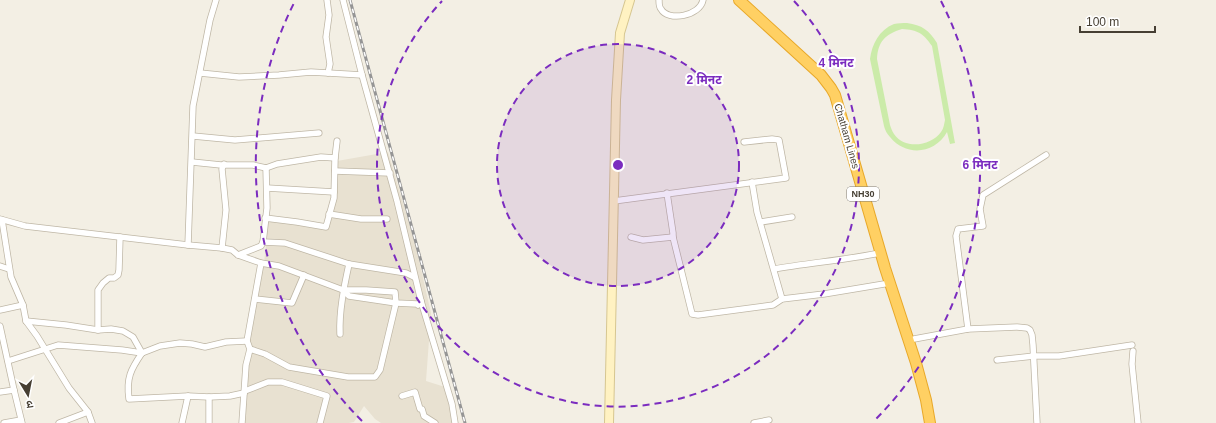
<svg xmlns="http://www.w3.org/2000/svg" width="1216" height="423" viewBox="0 0 1216 423" font-family="Helvetica,'Noto Sans Devanagari',sans-serif">
<style>
.residential{fill:#e8e1d1}
.grass{fill:#cbeba9;fill-rule:evenodd}
.lines{fill:none;stroke-linecap:round;stroke-linejoin:round}
.street-casing{stroke:#bfb7a6;stroke-width:7}
.secondary-casing{stroke:#d6c690;stroke-width:10}
.highway-casing{stroke:#e8a829;stroke-width:12}
.street{stroke:#fff;stroke-width:5.5}
.secondary{stroke:#fff2c2;stroke-width:8}
.highway{stroke:#ffd063;stroke-width:10}
.rail-casing{stroke:#959595;stroke-width:3}
.rail{stroke:#fff;stroke-width:1.5;stroke-dasharray:4.5;stroke-linecap:butt}
.ring{fill:none;stroke:#7b2cbf;stroke-width:2;stroke-dasharray:7 5}
.labels{text-anchor:middle;dominant-baseline:central;stroke-width:4;stroke-linejoin:round;paint-order:stroke}
.shield{fill:#fff;stroke:#7e7970;stroke-width:1}
.shield-label{font-size:9px;font-weight:bold;fill:#463f33}
.street-label{font-size:10px;fill:#463f33;stroke:#fff}
.centre{fill:#7b2cbf;stroke:#fff;stroke-width:2}
.ring-label{font-size:12px;text-anchor:middle;font-weight:bold;fill:#7b2cbf;stroke:#fff;stroke-width:4;stroke-linejoin:round;paint-order:stroke}
</style>
<rect width="100%" height="100%" fill="#f3efe4"/>
<polygon class="residential" points="388,152 415,243 431,313 426,381 445,387 455,408 458,423 381,423 375,419 364,406 354,422 349,423 242,423 248,358 247,341 255,300 264,262 266,246 263,242 266,219 326,228 335,198 337,161"/>
<path class="grass" d="M907,23C922,25 929,30 937,43L955,143L950,144L947,132C935,154 906,157 890,137C887,134 885,130 884,126L870,59C872,44 879,30 894,24C898,23 903,23 907,23ZM902,29C918,30 923,33 932,46L945,120C944,124 944,128 941,132C931,146 905,150 894,134C892,131 891,128 890,125L877,59C878,42 885,34 902,29Z"/>
<g class="lines">
<g class="street-casing">
<g id="street">
<polyline points="327,0 329,15 326,37 330,64 328,73"/>
<polyline points="343,0 362,75 397,201 421,301 452,404 455,423"/>
<path d="M659,0C659,3 659,7 661,9C668,22 700,16 703,0"/>
<polyline points="200,73 239,77 279,75 311,72 362,75"/>
<polyline points="193,136 235,140 319,133"/>
<polyline points="192,162 221,165 253,165 266,168 277,164 321,157 335,158 337,141"/>
<polyline points="335,171 390,173"/>
<polyline points="752,182 757,212 782,299"/>
<polyline points="267,188 334,192"/>
<polyline points="667,193 673,233 673,237 692,314 698,315 773,305 782,299 824,294 890,283"/>
<polyline points="614,201 786,178 779,140 772,139 744,142"/>
<polyline points="329,214 361,219 387,219"/>
<polyline points="265,218 297,222 326,227 334,198 335,158"/>
<polyline points="0,219 25,226 188,245 222,248 232,250 238,255 261,263"/>
<polyline points="2,220 11,277 23,305 26,321 37,336 69,388 88,412 92,423"/>
<polyline points="761,222 792,217"/>
<polyline points="631,237 643,240 673,237"/>
<polyline points="263,242 285,243 349,264 406,273 414,277"/>
<polyline points="188,245 193,106 210,20 216,0"/>
<polyline points="222,248 226,210 222,169 224,164"/>
<polyline points="238,255 261,246 263,242 267,208 266,168"/>
<polyline points="0,266 9,269"/>
<path d="M774,269C809,263 845,260 880,253"/>
<polyline points="343,290 349,296 396,303 417,304 418,305 421,301"/>
<polyline points="255,299 292,303 304,275"/>
<polyline points="0,310 23,305"/>
<polyline points="26,321 66,325 98,330 111,329 123,331 133,337 142,353"/>
<polyline points="0,326 14,390 22,423"/>
<polyline points="968,329 956,236 958,229 983,226 980,209 983,195 1046,155"/>
<polyline points="98,330 98,290 103,283 109,278 114,278 118,275 119,270 120,237"/>
<path d="M340,334C339,311 344,287 349,264"/>
<polyline points="914,339 968,329 1017,327 1027,328 1030,330 1032,335 1033,345 1037,423"/>
<polyline points="1133,351 1132,364 1138,423"/>
<path d="M142,353C131,369 126,378 129,399L188,396L209,397L230,396L244,393"/>
<polyline points="997,360 1034,356 1059,356 1132,345"/>
<polyline points="8,361 58,345 122,350 142,353 160,346 180,343 192,344 205,347 226,342 247,341"/>
<polyline points="245,391 268,382 282,382 327,396 320,423"/>
<polyline points="0,392 14,390"/>
<polyline points="402,396 415,392 420,409 422,409 424,416 435,423"/>
<polyline points="4,423 21,420"/>
<polyline points="59,423 88,412"/>
<polyline points="182,423 188,396"/>
<polyline points="209,423 209,397"/>
<polyline points="242,423 246,365 250,349 247,341 261,263 279,266 343,290 366,290 395,292 396,303 380,370 375,377 348,377 289,367 265,354 250,349"/>
<polyline points="754,423 769,420"/>
</g>
</g>
<g class="secondary-casing">
<polyline id="secondary" points="609,423 616,100 620,33 630,0"/>
</g>
<g class="highway-casing">
<polyline id="highway" points="739,0 821,75 831,88 835,95 885,268 916,363 926,400 930,423"/>
</g>
<use href="#street" class="street"/>
<use href="#secondary" class="secondary"/>
<use href="#highway" class="highway"/>
<g class="rail-casing">
<polyline id="rail" points="350,0 465,423"/>
</g>
<use href="#rail" class="rail"/>
</g>
<circle cx="618" cy="165" r="121" fill="#7b2cbf" fill-opacity=".12"/>
<g class="ring">
<circle cx="618" cy="165" r="121"/>
<path d="M794 1A241 241 0 1 1 442 1"/>
<path d="M362 421A362 362 0 0 1 295 1M941 1A362 362 0 0 1 874 421"/>
</g>
<g class="labels">
<rect class="shield" x="847" y="187" width="32" height="14" rx="3"/>
<g class="shield-label">
<text x="863" y="194">NH30</text>
</g>
<g class="street-label">
<text transform="translate(847 136) rotate(74)">Chatham Lines</text>
</g>
</g>
<circle cx="618" cy="165" r="6" class="centre"/>
<g class="ring-label">
<text x="836" y="67">4 मिनट</text>
<text x="704" y="84">2 मिनट</text>
<text x="980" y="169">6 मिनट</text>
</g>
<g transform="translate(28 395) rotate(170)" stroke="#ffffff" stroke-width="3" paint-order="stroke">
<path d="M0-3L7 15L0 10L-7 15Z" fill="#463f33"/>
<text y="-6" font-size="11" font-weight="bold" text-anchor="middle" fill="#463f33">उ</text>
</g>
<path d="M1080 26v6h75v-6" fill="none" stroke="#463f33" stroke-width="2"/>
<text x="1086" y="26" font-size="12" fill="#463f33" stroke="#ffffff" stroke-width="3" paint-order="stroke">100 m</text>
</svg>
